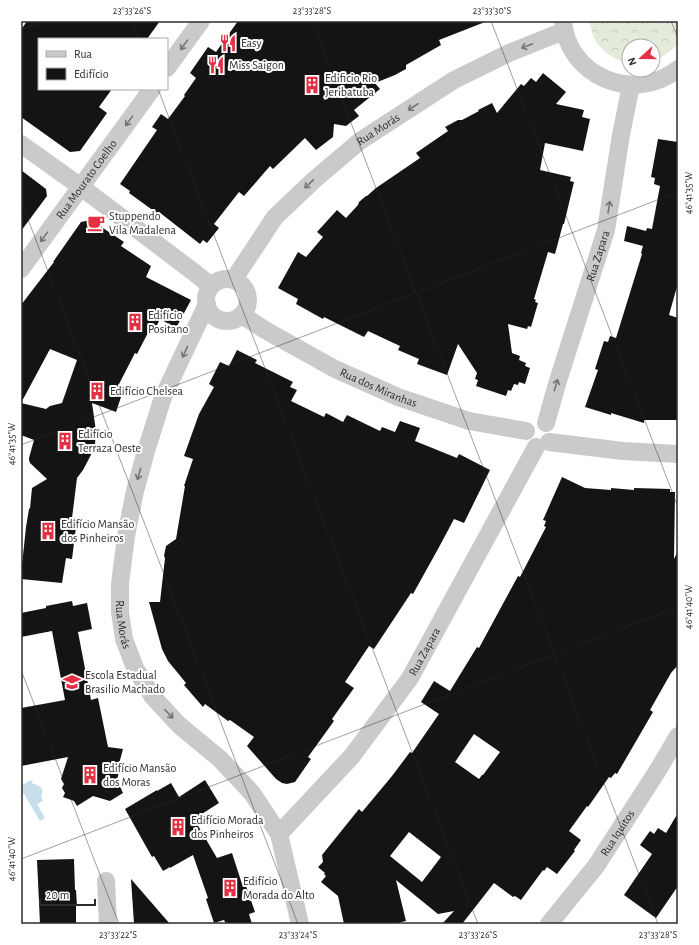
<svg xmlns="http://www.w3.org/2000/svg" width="699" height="945" viewBox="0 0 699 945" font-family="'Alegreya Sans',sans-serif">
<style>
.forest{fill:url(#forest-crowns)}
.water{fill:#c7deeb}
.building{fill:#141414;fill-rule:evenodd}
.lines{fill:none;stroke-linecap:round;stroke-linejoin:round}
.minor{stroke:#cacaca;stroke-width:18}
.oneway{stroke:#747474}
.ticks{fill:none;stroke:#2d2d2d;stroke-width:1;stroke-opacity:0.45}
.labels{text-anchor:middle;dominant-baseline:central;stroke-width:4;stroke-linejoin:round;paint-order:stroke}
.poi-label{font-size:12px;fill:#2d2d2d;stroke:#fff;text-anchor:start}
.street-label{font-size:12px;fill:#2d2d2d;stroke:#fff}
.neatline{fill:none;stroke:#2d2d2d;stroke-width:1.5}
.ticks-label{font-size:10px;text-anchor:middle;fill:#2d2d2d}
</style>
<defs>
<pattern id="forest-crowns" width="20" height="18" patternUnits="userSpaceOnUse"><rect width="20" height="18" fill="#e4ebdb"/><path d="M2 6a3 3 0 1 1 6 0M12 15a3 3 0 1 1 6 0" fill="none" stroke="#c4cabc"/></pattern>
</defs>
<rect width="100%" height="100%" fill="#fff"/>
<path class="forest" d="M589,21H678C678,27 679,35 678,41C675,50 661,58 653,61V46H629V63C617,62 601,50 595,40C592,34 591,27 589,21Z"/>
<path class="water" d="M31,780L33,784C40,785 45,789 41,796L43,801L37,804L45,818L40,821L21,789V786Z"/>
<g class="building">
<polygon points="27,21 160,21 147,39 39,39 39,89 112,89 99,107 107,113 80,151 70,152 21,117 21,30"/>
<polygon points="238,21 485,21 485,22 439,40 441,45 406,65 406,69 395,75 375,83 380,89 354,110 359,116 346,126 334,124 333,137 316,150 305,138 273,169 270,166 244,196 239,192 214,224 219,228 207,243 203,240 200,244 159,212 158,214 129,193 130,191 120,184 157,130 152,127 161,114 168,119 185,96 184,95 196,78 190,73 208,47 216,52"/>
<polygon points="543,73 566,92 556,104 584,110 582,117 590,119 583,151 545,143 540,170 571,177 570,181 574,182 564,224 563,224 555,254 548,252 534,299 536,300 535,302 538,303 531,327 528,326 527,329 508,324 512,353 520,356 519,360 526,363 525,366 530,368 525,384 519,382 518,385 514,384 511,391 508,390 506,396 476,386 478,380 475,379 477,373 458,344 447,375 417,364 419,359 398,350 400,346 368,331 364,337 324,317 323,319 296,304 298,299 278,288 298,252 306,257 323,237 317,232 337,210 346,218 358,205 359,202 366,196 367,196 376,188 420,158 416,153 448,131 445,127 458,120 462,120 479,111 478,110 492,103 497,113 521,84 524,86 531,78 536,82"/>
<polygon points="658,139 678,142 678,283 669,315 678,318 678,420 644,420 644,423 611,413 611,415 585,407 598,370 595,369 604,341 608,342 610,336 616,338 642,254 641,253 643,246 624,241 627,226 646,231 647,228 652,229 660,186 654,184 655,178 651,177"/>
<polygon points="21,170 46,189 47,196 21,231"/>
<path d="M91,220L124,242L121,246L151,266L146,277L191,300L176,328L160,319L156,327L152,325L137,354L135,353L118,386L124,388L116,412L92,403L96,431L95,444L93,451L83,470L77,478L72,518L77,519L72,559L66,558L62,583L21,579V566L22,565L26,527L29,509L30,508L32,488L47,479L30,463L29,460V458L34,440L21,435V305L54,262H53L81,222ZM50,349L77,360L62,403L50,406L46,409L21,403Z"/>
<polygon points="237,350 257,360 255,363 293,382 290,387 297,390 291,401 324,417 326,413 343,422 347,415 380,431 382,427 395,432 400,421 420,428 415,441 457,458 459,454 490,470 464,523 454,519 438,549 413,594 411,593 374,649 369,646 345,682 354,688 332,719 334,721 308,757 311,759 295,782 287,784 282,783 276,779 247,746 254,737 230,720 228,721 205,704 203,707 184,685 186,683 168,661 162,649 149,602 160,602 165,558 164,556 166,546 176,539 185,486 184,486 193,459 184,456 199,414 214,387 209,384 220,362 229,366"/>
<path d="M562,477L585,488L611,490V488L634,490V488L670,489V492H675L674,559L678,551V665L671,673L650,710L653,712L617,774L615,773L611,778L609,777L588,807L587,806L569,831L581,840L574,850L575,851L557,874L547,867L544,871L543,870L521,900L515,896L513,897L494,883L462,924H442L454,911L438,914L396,880L406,921L393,924H344L338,896L321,882L326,876L324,874L325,873L318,867L323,862L322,855L359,809L362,812L392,776L410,752L412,753L439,714L421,702L434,681L450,691L477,647L479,648L518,576L520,577L546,527L544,526L546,521L543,520ZM474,734L500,752L483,775H482L479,779L455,762ZM409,832L441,857L422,882L390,856Z"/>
<polygon points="72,601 73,606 87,603 92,629 78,632 91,700 98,698 108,747 123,749 119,764 120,767 117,780 123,793 110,801 93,796 77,806 74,801 63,797 65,793 62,788 64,784 61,779 68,757 21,766 21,708 65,700 52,631 21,637 21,613 46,608 46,606"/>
<polygon points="205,780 219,803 194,819 217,858 232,853 242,884 245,883 255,912 249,914 252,924 226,924 224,920 214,923 206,899 208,898 193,855 170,868 170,867 163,871 154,856 152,857 125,809 157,790 157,791 171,783 179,797"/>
<polygon points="678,813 678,886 656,918 624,895 652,854 640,845 650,831 654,834 658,828 666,833"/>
<polygon points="74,859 75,890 76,890 77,906 76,906 76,924 40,924 37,860"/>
<polygon points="131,879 170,924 134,924"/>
</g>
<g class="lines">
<g class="minor">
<path d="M563,21C568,77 634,104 678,69"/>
<polyline points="167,68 201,21"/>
<polyline points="21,144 81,187 195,273 211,286"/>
<path id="s1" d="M21,269L152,89"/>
<circle cx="227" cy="300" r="21"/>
<path id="s2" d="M234,279L275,217L314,180L360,141L454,80L509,53L564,31"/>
<path id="s3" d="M207,304L163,397L146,451L135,491L126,536L120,584V612L124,639L135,668L153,697L179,725L220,759L252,793L279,834L300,924"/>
<path id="s4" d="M242,315L265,330L335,369L398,397L469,421L526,431"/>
<path id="s5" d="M546,423L557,384L606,230L621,135L631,85"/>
<polyline points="549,442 623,451 678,454"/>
<path id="s6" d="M279,834L352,756L410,678L536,447"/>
<polyline points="106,881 108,924"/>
<path id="s7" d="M549,924L596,866L658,770L678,736"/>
</g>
</g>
<defs><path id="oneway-shaft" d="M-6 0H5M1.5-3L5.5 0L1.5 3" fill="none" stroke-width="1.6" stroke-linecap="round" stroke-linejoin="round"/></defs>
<g class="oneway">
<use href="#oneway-shaft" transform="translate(184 45) rotate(126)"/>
<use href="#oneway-shaft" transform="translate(527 46) rotate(158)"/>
<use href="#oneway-shaft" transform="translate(413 107) rotate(147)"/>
<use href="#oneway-shaft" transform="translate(129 121) rotate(126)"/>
<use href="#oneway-shaft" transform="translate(309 184) rotate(136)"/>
<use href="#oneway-shaft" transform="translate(609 207) rotate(-81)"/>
<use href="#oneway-shaft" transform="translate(44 237) rotate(126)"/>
<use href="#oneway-shaft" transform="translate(185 352) rotate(115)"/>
<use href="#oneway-shaft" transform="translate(556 385) rotate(-73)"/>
<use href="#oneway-shaft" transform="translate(139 474) rotate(106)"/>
<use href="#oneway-shaft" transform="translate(169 714) rotate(46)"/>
</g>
<path class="ticks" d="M132,21L139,39M312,21L658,924M491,21L678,507M671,21L678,38M21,30L45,21M158,89L478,924M21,201L298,924M21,445L678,192M21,670L119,924M21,859L678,607"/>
<defs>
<g id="restaurant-bare" transform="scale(1.38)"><path d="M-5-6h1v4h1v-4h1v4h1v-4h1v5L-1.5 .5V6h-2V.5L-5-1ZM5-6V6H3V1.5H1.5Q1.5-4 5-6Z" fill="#e33143" stroke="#fff" stroke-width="2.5" paint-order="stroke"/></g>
<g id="building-bare" transform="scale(1.38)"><path d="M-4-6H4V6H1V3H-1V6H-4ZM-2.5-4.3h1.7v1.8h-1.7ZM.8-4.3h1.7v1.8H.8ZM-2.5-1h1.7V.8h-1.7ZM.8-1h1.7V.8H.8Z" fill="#e33143" stroke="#fff" stroke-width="2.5" paint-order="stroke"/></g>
<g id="cafe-bare" transform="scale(1.38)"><path d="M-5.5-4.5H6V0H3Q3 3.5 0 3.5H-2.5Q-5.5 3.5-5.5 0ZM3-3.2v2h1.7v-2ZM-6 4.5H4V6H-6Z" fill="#e33143" stroke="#fff" stroke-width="2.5" paint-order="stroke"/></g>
<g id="school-bare" transform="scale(1.38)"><path d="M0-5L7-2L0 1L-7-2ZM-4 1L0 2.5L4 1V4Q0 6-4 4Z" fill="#e33143" stroke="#fff" stroke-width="2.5" paint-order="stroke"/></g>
</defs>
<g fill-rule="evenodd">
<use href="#restaurant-bare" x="228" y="43"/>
<use href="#restaurant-bare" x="216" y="65"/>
<use href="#building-bare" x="312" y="85"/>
<use href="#cafe-bare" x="96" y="223"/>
<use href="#building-bare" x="135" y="322"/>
<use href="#building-bare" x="97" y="391"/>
<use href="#building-bare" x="65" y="441"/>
<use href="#building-bare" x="48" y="531"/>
<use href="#school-bare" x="72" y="682"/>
<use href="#building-bare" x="90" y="775"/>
<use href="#building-bare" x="178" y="827"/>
<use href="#building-bare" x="230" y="888"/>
</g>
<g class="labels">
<g class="poi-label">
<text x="241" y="43">Easy</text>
<text x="229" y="65">Miss Saigon</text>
<text x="325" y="78">Edificio Rio<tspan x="325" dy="14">Jeribatuba</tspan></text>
<text x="109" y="216">Stuppendo<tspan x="109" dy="14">Vila Madalena</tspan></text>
<text x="148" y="315">Edifício<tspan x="148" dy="14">Positano</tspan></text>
<text x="110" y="391">Edifício Chelsea</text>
<text x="78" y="434">Edifício<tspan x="78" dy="14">Terraza Oeste</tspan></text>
<text x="61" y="524">Edifício Mansão<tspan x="61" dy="14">dos Pinheiros</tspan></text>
<text x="85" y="675">Escola Estadual<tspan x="85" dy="14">Brasilio Machado</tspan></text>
<text x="103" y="768">Edifício Mansão<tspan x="103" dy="14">dos Moras</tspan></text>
<text x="191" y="820">Edifício Morada<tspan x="191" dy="14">dos Pinheiros</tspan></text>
<text x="243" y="881">Edifício<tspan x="243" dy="14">Morada do Alto</tspan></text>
</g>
<g class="street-label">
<text stroke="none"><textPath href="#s2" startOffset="210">Rua Morás</textPath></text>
<text stroke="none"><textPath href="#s1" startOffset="111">Rua Mourato Coelho</textPath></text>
<text stroke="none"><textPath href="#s5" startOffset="175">Rua Zapara</textPath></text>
<text stroke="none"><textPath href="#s4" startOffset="155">Rua dos Miranhas</textPath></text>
<text stroke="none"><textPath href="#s3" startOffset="336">Rua Morás</textPath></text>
<text stroke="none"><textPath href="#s6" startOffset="234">Rua Zapara</textPath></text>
<text stroke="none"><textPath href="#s7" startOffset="114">Rua Iquitos</textPath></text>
</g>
</g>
<rect width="699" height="945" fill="none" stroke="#ffffff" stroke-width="44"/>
<rect x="38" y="38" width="130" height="52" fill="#ffffff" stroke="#ababab"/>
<rect x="46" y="51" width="20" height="6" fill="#cacaca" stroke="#ababab"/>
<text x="74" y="58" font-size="12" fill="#2d2d2d">Rua</text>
<rect x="46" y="68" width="20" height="12" fill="#141414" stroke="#ababab"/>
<text x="74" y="78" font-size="12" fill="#2d2d2d">Edifício</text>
<g transform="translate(641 58) rotate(249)"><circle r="19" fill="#ffffff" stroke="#ababab"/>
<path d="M0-3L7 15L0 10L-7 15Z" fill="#e33143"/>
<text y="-6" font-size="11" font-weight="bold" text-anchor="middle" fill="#2d2d2d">N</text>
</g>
<path d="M40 899v6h55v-6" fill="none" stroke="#2d2d2d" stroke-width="2"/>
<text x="46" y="899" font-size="12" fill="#2d2d2d" stroke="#ffffff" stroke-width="3" paint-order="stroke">20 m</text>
<rect x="22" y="22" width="655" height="901" class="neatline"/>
<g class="ticks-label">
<text x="132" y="14">23°33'26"S</text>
<text x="312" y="14">23°33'28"S</text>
<text x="492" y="14">23°33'30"S</text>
<text transform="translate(688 193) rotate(-90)" y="4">46°41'35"W</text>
<text transform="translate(11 444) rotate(-90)" y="4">46°41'35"W</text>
<text transform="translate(688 607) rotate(-90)" y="4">46°41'40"W</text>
<text transform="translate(11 859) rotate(-90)" y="4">46°41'40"W</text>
<text x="118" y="938">23°33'22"S</text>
<text x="298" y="938">23°33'24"S</text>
<text x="478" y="938">23°33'26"S</text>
<text x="658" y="938">23°33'28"S</text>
</g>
</svg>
